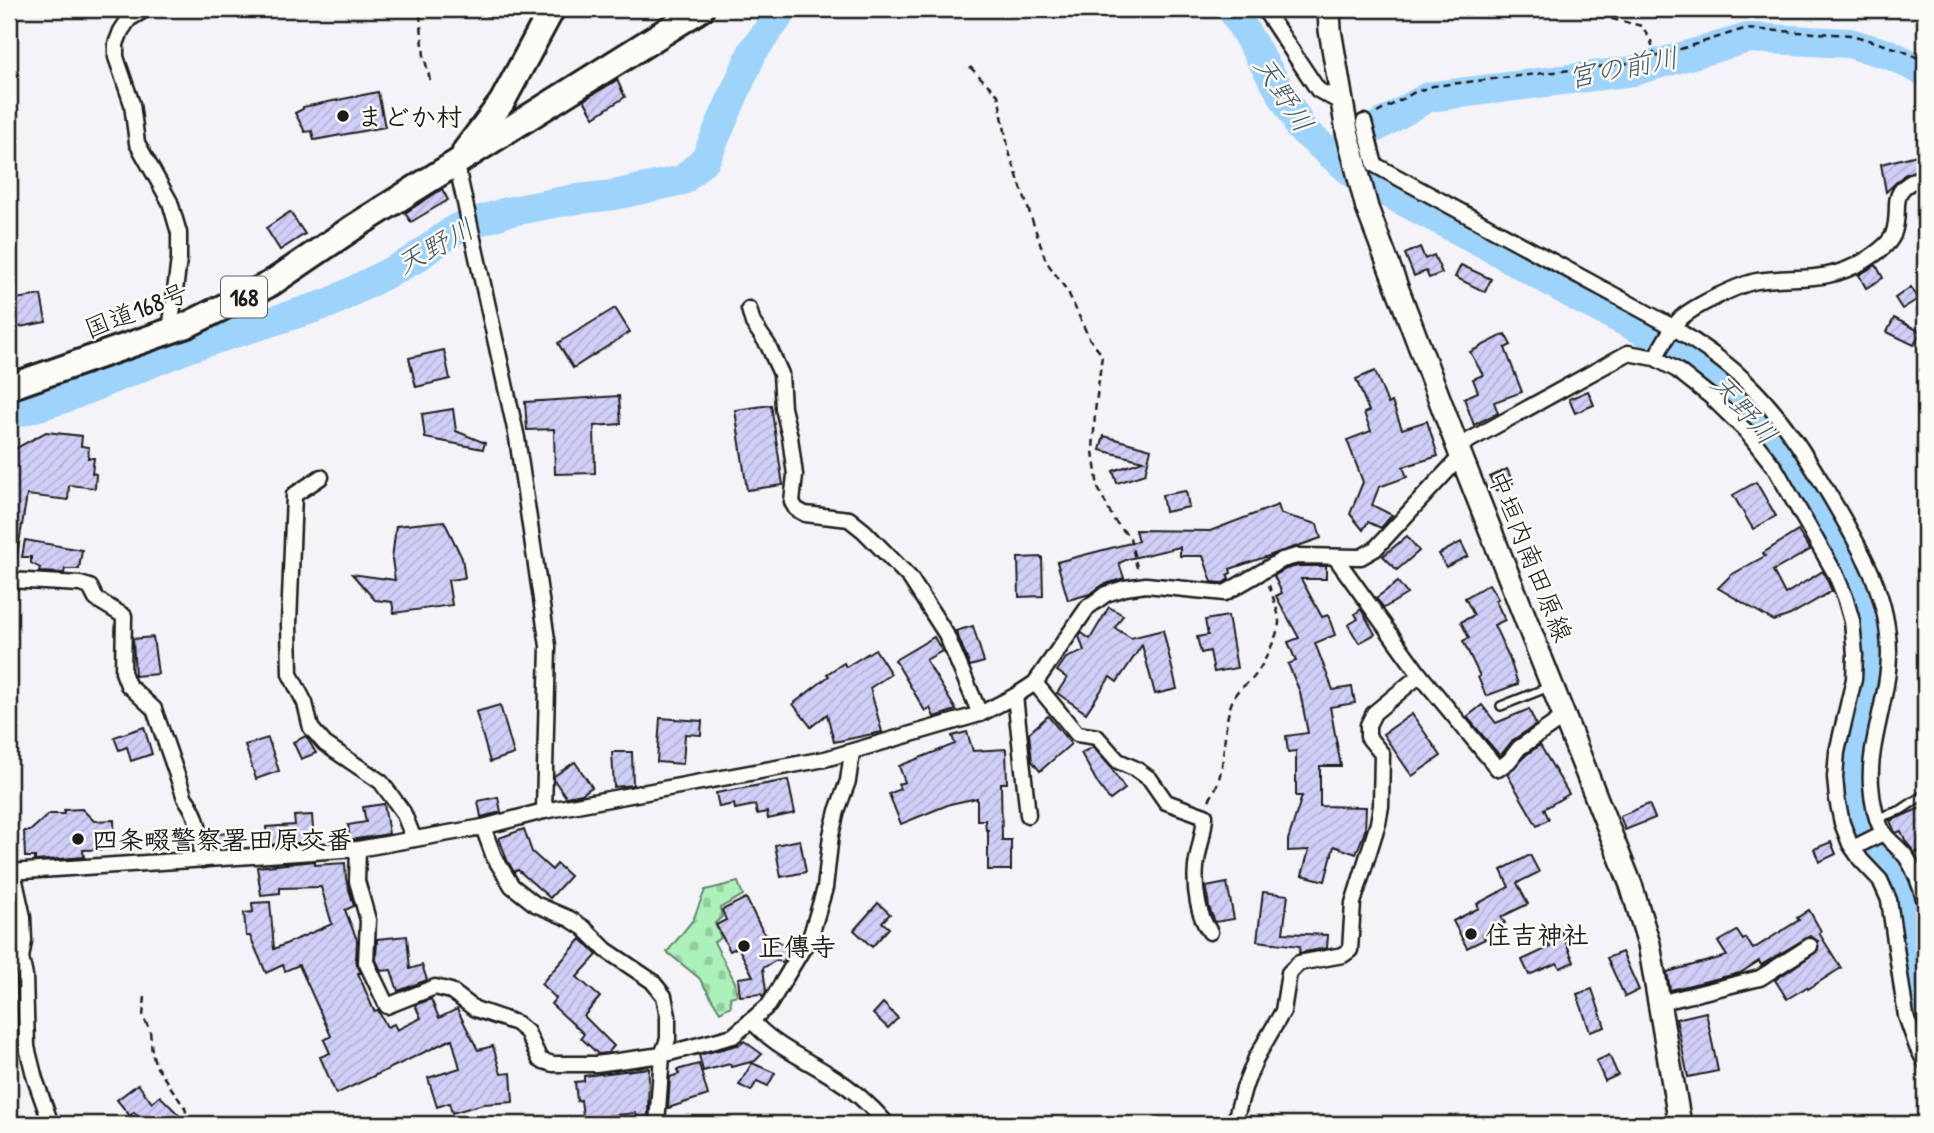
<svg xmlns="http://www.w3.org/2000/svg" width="1934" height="1133" viewBox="0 0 1934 1133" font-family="'Patrick Hand','Klee One',sans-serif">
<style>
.cemetery{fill:url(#cemetery-stones);stroke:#64866b;stroke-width:2}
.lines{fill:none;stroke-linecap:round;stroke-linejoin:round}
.river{stroke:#9ed3fc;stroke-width:30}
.building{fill:url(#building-hatch);stroke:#1c1c1c;stroke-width:2}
.service-casing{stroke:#1c1c1c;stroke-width:12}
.minor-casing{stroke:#1c1c1c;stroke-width:19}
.secondary-casing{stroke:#1c1c1c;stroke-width:26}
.trunk-casing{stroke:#1c1c1c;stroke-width:30}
.path{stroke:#1c1c1c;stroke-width:2.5;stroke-dasharray:7 5;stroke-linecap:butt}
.service{stroke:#fdfcf7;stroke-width:7}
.minor{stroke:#fdfcf7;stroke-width:14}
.secondary{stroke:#fdfcf7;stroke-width:21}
.trunk{stroke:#fdfcf7;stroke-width:24}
.poi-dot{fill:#1c1c1c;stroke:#fdfcf7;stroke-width:2.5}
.labels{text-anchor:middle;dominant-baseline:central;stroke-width:5;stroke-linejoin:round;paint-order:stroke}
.shield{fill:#fdfcf7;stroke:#605f5e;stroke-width:2}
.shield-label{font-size:24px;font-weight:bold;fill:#1c1c1c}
.poi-label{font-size:26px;font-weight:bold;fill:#1c1c1c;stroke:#fdfcf7;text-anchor:start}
.street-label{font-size:26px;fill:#1c1c1c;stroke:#fdfcf7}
.water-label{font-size:28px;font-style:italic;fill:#4a5c6a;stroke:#fdfcf7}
</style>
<defs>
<pattern id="cemetery-stones" width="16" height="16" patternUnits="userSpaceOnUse" patternTransform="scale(1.75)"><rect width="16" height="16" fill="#acf0ba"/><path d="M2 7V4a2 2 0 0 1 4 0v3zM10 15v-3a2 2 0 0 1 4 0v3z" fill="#93cd9f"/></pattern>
<pattern id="building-hatch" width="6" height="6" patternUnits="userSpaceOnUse" patternTransform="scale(1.75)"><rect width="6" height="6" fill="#d1cff8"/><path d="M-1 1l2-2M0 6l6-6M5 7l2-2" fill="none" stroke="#b3b1d4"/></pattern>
</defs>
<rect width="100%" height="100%" fill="#f4f3f7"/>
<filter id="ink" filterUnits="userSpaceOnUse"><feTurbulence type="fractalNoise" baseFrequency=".0143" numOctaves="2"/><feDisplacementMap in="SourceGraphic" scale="14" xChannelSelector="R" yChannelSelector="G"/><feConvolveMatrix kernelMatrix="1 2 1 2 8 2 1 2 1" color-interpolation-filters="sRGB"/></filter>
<g filter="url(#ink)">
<polygon class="cemetery" points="738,882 743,895 720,908 722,917 715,923 721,938 714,942 735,982 737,995 730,997 731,1006 720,1012 699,978 667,952 693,920 705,890"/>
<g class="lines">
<g class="river">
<polyline points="1232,9 1296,118 1299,127 1352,172 1390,194 1487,245 1581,299 1674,346 1706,368 1741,397 1762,421 1814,498 1843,548 1867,600 1873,640 1872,684 1853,773 1853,802 1862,829 1898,876 1910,906 1919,994 1925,1019"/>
<polyline points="1330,154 1428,97 1633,71 1748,38 1849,43 1891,55 1925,72"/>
<polyline points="9,415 65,398 187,348 330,303 413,260 457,228 507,212 570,200 614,195 683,180 706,158 753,51 784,9"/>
</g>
</g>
<g class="building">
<polygon points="617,80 625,97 594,117 584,100"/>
<polygon points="378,92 385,127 314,140 312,131 305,132 295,113 303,109 303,107"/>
<polygon points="1925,153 1925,166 1904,175 1886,192 1881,164"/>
<polygon points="442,189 448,200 411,222 405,213"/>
<polygon points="290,212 305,234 280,250 266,228"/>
<polygon points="1420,247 1425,259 1434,255 1442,273 1429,278 1426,271 1414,276 1405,254"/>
<polygon points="1461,265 1491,279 1485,292 1455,277"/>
<polygon points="1876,265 1883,278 1866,288 1859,275"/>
<polygon points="1911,287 1918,299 1902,309 1895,298"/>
<polygon points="41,295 46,322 14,328 11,313 9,314 9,300"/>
<polygon points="615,308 630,332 573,368 558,343"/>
<polygon points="1894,318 1921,332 1914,345 1887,332"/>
<polygon points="1505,334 1511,345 1505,348 1522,392 1494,402 1498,413 1474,425 1464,398 1478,392 1473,379 1483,375 1470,352"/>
<polygon points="444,350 450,379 416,387 409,358"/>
<polygon points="1375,371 1388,404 1392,402 1402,429 1427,421 1438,456 1403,467 1407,477 1379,487 1372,505 1392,515 1381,528 1368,522 1363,530 1350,514 1363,482 1347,440 1371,431 1364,413 1369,411 1356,379"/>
<polygon points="1588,391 1594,405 1575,413 1569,399"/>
<polygon points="619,396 621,424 594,426 595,473 555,474 554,429 527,430 525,402"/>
<polygon points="771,405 783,485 747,490 735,410"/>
<polygon points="453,409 456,431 485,443 483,449 425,438 422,414"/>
<polygon points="46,432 82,436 81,446 89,447 88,458 94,458 92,473 96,474 95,488 69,485 68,500 27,495 16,561 9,560 9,452"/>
<polygon points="1104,436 1151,449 1145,474 1117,483 1113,471 1143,461 1100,450"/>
<polygon points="1507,469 1513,483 1496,491 1490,477"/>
<polygon points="1756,482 1776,516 1753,529 1733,495"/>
<polygon points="1186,491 1189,507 1165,512 1162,495"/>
<polygon points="1278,505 1281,514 1317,524 1321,538 1230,569 1231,573 1227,575 1229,579 1223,583 1212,582 1203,556 1180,556 1180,547 1128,559 1119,563 1124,578 1103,585 1090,594 1068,600 1057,562 1138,541 1135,530 1210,531"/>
<polygon points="444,521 462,558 465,578 448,580 452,605 394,613 392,602 375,600 352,574 395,580 392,559 396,526"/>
<polygon points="1798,531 1810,550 1773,571 1785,594 1823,571 1832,591 1790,615 1774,621 1718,588 1731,575 1765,556 1763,553"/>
<polygon points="1407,536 1419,551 1397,570 1383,556"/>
<polygon points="25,540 82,550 79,569 65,569 64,573 39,572 40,568 31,563 31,557 22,557"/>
<polygon points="1461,542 1468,556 1446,567 1439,554"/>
<polygon points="1042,557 1043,596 1019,597 1018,558"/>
<polygon points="1298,566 1326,566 1326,579 1301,579 1322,617 1328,615 1335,635 1315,643 1333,690 1352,687 1355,703 1330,707 1341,766 1320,766 1320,806 1366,807 1365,831 1356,854 1334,846 1325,881 1302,875 1309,850 1288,851 1288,840 1302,796 1296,796 1296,751 1288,752 1286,736 1308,733 1300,692 1288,664 1296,661 1288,642 1299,638 1276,596 1282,593 1274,576 1286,569"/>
<polygon points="1398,582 1407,594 1384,608 1376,598"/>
<polygon points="1489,584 1498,599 1495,600 1505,620 1494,625 1509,657 1518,684 1486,696 1478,677 1480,676 1463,641 1469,638 1461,622 1474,615 1465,598"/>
<polygon points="1109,607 1123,615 1115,628 1131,638 1163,630 1177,689 1155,694 1142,645 1117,682 1110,677 1086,713 1057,693 1067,678 1057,671 1066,658 1084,651 1079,636 1082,633 1090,639"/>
<polygon points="1361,609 1375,634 1359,643 1348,625 1358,619 1355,614"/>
<polygon points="1228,616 1237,668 1214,672 1210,651 1201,653 1197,637 1208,635 1205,620"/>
<polygon points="973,626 984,662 970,666 956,631"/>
<polygon points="153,637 158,674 135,676 133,639"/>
<polygon points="934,637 942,651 926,660 956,710 934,717 930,708 925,711 895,660"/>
<polygon points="875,649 891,674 870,688 882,732 834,742 827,714 811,727 793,704 829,676 827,674 844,663 846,667"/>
<polygon points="500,705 514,754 490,762 476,712"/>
<polygon points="1482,705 1496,723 1529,709 1536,725 1513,740 1500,756 1467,717"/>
<polygon points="1412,714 1441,756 1412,776 1383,734"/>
<polygon points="1048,716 1071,744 1040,771 1032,761 1029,733"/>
<polygon points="660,718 702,721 701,735 685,734 683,764 657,762"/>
<polygon points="144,727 152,754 131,761 127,747 119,750 114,737"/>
<polygon points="967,732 973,751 1006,749 1007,783 1001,783 1002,840 1011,840 1011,870 988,870 988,830 986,830 985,820 977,820 977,798 950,804 901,824 889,794 900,789 898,784 905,782 899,766 955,744 952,736"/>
<polygon points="306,736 316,753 301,759 293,742"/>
<polygon points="268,738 279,771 256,779 245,745"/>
<polygon points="1540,745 1569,794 1544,809 1549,819 1537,826 1507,774 1526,755"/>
<polygon points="1093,747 1109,765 1125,789 1110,800 1098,784 1081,753"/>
<polygon points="612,752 632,752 633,785 614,787"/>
<polygon points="575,762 592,787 582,794 566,797 554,780 554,776"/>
<polygon points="788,780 795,813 768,819 767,812 757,814 755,805 735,809 734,804 719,807 716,793"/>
<polygon points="498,797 501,812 481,817 478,801"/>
<polygon points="384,804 389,834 350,840 348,825 366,822 363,807"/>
<polygon points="1649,804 1655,818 1625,830 1620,816"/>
<polygon points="1925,806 1925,849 1915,853 1906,842 1901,831 1896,833 1894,830 1890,821"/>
<polygon points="82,809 94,821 114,820 115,849 83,850 84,857 35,861 35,857 25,857 24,831 30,831 49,814 64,814 64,810"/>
<polygon points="312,815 314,842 267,845 266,827 295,825 294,816"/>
<polygon points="524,829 532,852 552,870 557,864 570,876 550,898 518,870 514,872 507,860 499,838"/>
<polygon points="236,832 237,847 211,849 209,835"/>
<polygon points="800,840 806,872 781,877 775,845"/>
<polygon points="1831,842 1836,854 1819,862 1814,849"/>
<polygon points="1530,855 1539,872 1517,883 1528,904 1501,917 1505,923 1483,935 1485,939 1467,948 1453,921 1479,908 1477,904 1509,887 1501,870"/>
<polygon points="315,861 315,865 345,863 346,879 354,906 345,910 357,940 356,962 361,973 358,973 374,1011 378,1010 387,1027 394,1024 397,1030 421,1018 415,1005 431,999 439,1018 457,1009 478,1050 493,1046 501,1074 511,1073 513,1102 483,1104 452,1113 449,1103 437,1107 428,1078 460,1068 452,1039 336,1094 320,1057 330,1053 324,1040 331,1036 299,965 285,971 283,965 266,973 250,936 246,936 244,913 253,912 252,903 270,902 274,949 332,924 321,887 280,888 280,893 261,895 257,867"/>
<polygon points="1227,883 1234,919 1215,922 1209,907 1206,887"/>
<polygon points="1263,892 1288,895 1283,933 1328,935 1327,948 1299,953 1300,946 1257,941"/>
<polygon points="746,898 763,932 791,950 782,963 777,960 763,968 766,991 763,997 761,994 740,996 738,978 753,976 738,947 730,951 716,925 726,920 722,910"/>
<polygon points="878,903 890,914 882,922 889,928 872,947 854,930"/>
<polygon points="1809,910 1821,931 1819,933 1841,968 1808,989 1807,987 1787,999 1775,980 1818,951 1818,941 1810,936 1761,965 1759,961 1740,973 1670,990 1667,972 1727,956 1718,942 1737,931 1743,940 1746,938 1753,949 1799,920 1797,918"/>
<polygon points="1559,926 1574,962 1560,968 1557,963 1529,975 1522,960 1550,947 1544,933"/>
<polygon points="407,936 410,969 422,965 427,980 398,991 391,970 381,971 376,960 377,939"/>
<polygon points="581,939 597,955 577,977 600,997 584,1016 614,1046 608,1053 598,1054 581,1038 584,1034 551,1004 556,998 541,984"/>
<polygon points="1622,952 1639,990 1625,997 1607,958"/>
<polygon points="1592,989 1605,1027 1590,1032 1577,994"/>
<polygon points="883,1003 898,1018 888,1028 873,1014"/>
<polygon points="1706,1012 1718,1071 1688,1077 1676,1019"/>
<polygon points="744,1041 762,1054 755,1061 731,1067 730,1064 703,1071 699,1055 741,1044"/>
<polygon points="1609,1055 1618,1075 1605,1081 1596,1061"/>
<polygon points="752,1063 775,1073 768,1086 757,1081 751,1091 739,1085"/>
<polygon points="699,1064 708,1095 668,1108 670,1077 679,1074 677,1070"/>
<polygon points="649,1068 648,1116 637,1118 636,1113 607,1116 608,1124 584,1124 581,1100 577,1101 575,1082 584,1081 584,1076"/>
<polygon points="138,1084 152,1103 160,1096 179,1115 170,1124 146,1124 134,1112 130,1116 117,1100"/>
</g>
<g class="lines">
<g class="service-casing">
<g id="service">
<polyline points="1501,706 1549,687"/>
<polyline points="1878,818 1901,810 1925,794"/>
</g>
</g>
<g class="minor-casing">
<g id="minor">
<polyline points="146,9 129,19 121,31 116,44 116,57 132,104 137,143 170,202 179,233 179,259 170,331"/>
<polyline points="1264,9 1318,90 1342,103"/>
<path d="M1364,122L1375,165L1673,327C1698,344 1724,360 1745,381C1781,415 1805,454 1830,496C1859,546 1889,593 1889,653C1889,697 1868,743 1871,785C1872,800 1876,823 1885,835C1892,843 1901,850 1907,858C1916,872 1921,887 1925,902"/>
<polyline points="456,162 517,438 548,646 544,811"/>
<polyline points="749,309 753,323 768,345 781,374 783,408 790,437 795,475 792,502 796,509 805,514 849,519 864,531 910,578 946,634 980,714"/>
<path d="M1655,358C1663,345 1670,329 1681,318C1694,306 1740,284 1757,281C1800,275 1825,284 1866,260C1875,254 1888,246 1893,235C1904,205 1883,191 1925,176"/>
<polyline points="1459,446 1628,353 1655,358 1677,370 1710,396 1746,431 1775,468 1836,575 1845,597 1852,621 1855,655 1854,679 1837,752 1835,777 1837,799 1842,823 1850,844 1861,860 1880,880 1889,900 1906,1016 1917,1047 1925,1062"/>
<polyline points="321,477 294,495 289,624 290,674 305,703 311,728 325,744 381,782 403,812 414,839"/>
<polyline points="1335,557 1420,675 1498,769 1509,761 1519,748 1565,716"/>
<path d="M9,580L80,584L90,587L96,599L124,616L123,672L128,685L154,709L185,798C200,817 200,836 202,860"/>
<path d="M1035,683L1077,734L1097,737L1118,761L1136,769L1150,779L1166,802L1205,816C1204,834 1198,850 1196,867C1194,888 1198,916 1210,932"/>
<polyline points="1015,696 1028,815"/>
<polyline points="483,827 494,857 512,886 535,904 570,919 584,928 606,950 652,981 664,996 668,1016 668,1039 662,1055 657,1124"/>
<polyline points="1853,848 1883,833"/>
<polyline points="358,849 357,881 368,920 366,962 387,1006 435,987 451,991 475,1009 516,1023 527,1032 540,1060 553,1064 596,1064 662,1055 733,1036 769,1005 811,935 825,888 831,835 837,811 848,781 852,752"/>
<polyline points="9,872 358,849 483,827 544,811 825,759 980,714 1015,696 1035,683 1088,607 1106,594 1125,588 1146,585 1225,593 1282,560 1297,556 1361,557 1375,549 1461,456"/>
<polyline points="13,872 23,917 24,941 21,958 25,976 27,1047 35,1079 51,1124"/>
<polyline points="1659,1003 1760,978 1810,946"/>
<path d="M751,1020C776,1048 803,1057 833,1077C853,1089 872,1107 887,1124"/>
<polyline points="1234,1124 1244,1088 1256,1058 1283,1011 1289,973 1299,963 1343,955 1350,950 1353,903 1378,823 1381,806 1382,754 1368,737 1368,725 1374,713 1420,675"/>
</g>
</g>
<g class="secondary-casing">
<polyline id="secondary" points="1329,9 1330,30 1347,131 1367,208 1461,456 1631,885 1649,944 1680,1124"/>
</g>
<g class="trunk-casing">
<g id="trunk">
<polyline points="465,151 502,102 552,9"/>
<polyline points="9,387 187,325 270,284 354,227 701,9"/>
</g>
</g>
<g class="path">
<polyline points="450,9 488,16 527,14"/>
<polyline points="1591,9 1595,15 1642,26 1651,41 1655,57"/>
<polyline points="970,67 998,95 1009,152 1046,261 1068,292 1089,338 1102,355 1095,412 1093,451 1098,488 1114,520 1130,538 1138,572"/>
<polyline points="430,80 424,56 420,15 448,9"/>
<polyline points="1377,113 1415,92 1433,86 1623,64 1655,57 1744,29 1852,35 1901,50 1925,61"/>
<path d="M1209,800C1231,769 1218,728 1235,695C1239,688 1249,683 1254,677C1262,667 1279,634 1279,622C1279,611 1272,596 1269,585"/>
<polyline points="145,997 143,1016 150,1031 152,1053 156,1066 185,1108 189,1124"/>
</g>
<use href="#service" class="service"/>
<use href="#minor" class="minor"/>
<use href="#secondary" class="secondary"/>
<use href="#trunk" class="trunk"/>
</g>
</g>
<g class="poi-dot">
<circle cx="343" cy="116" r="7"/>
<circle cx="78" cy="839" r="7"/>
<circle cx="1471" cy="934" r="7"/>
<circle cx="744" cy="946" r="7"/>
</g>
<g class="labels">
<rect class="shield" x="221" y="276.5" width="46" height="41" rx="5"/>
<g class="shield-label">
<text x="244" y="297">168</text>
</g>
<g class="poi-label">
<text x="357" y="116">まどか村</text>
<text x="92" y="839">四条畷警察署田原交番</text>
<text x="1485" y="934">住吉神社</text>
<text x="758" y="946">正傳寺</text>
</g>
<g class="street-label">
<text transform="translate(136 310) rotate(-21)">国道168号</text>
<text transform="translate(1531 556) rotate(68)">中垣内南田原線</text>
</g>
<g class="water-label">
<text transform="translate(1623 67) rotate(-11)">宮の前川</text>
<text transform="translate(1284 94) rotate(57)">天野川</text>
<text transform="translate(435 246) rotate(-29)">天野川</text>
<text transform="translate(1744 409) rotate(48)">天野川</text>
</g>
</g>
<rect width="1934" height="1133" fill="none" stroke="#fdfcf7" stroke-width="35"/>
<rect x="18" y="18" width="1899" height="1098" fill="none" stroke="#1c1c1c" stroke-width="2.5" filter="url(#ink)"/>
</svg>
